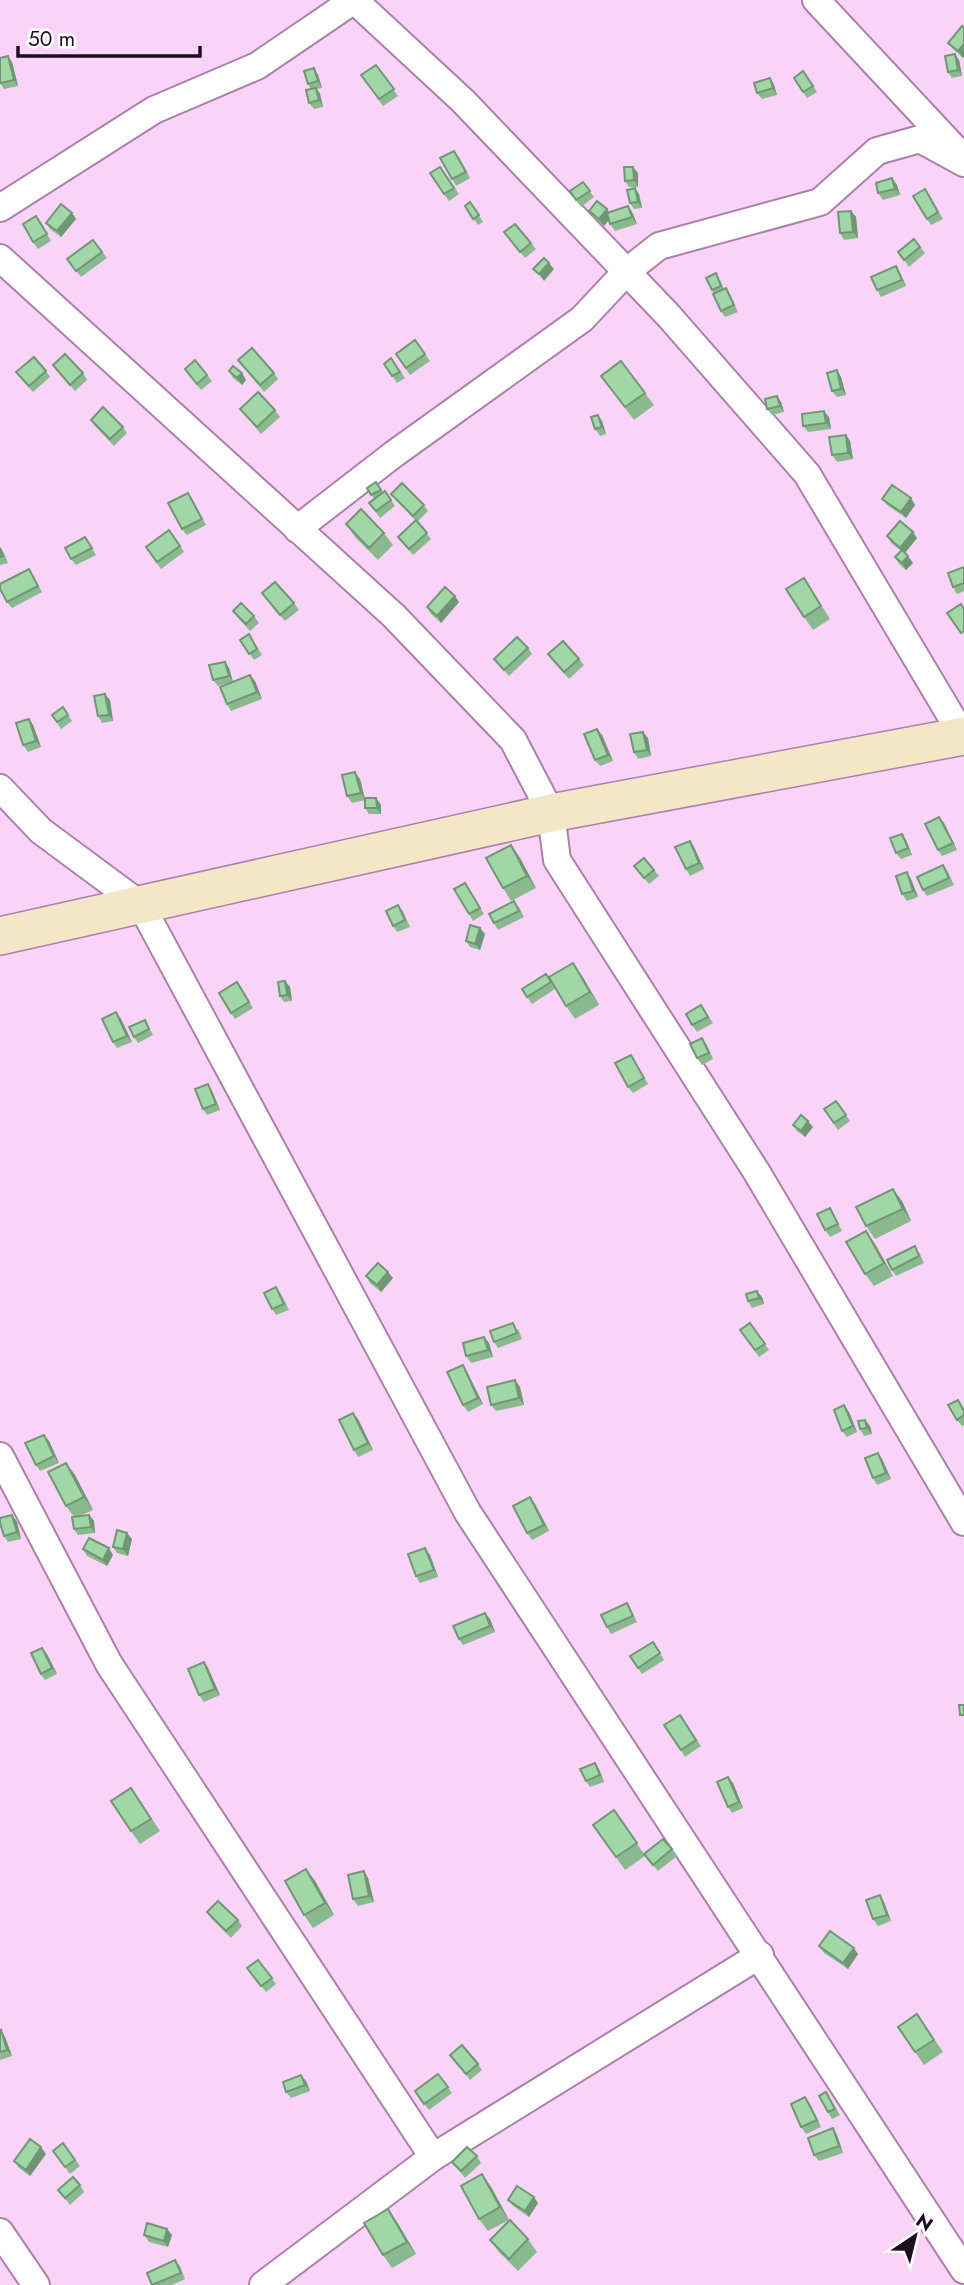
<svg xmlns="http://www.w3.org/2000/svg" width="964" height="2285" viewBox="0 0 964 2285" font-family="Jost,sans-serif">
<style>
.lines{fill:none;stroke-linecap:round;stroke-linejoin:round}
.street-casing{stroke:#ac80aa;stroke-width:30}
.secondary-casing{stroke:#ac80aa;stroke-width:40}
.street{stroke:#fff;stroke-width:26}
.secondary{stroke:#f4e7c7;stroke-width:37}
.wall{fill:#8ab990}
.shaded-wall{fill:#719675}
.building{fill:#a1d7a7;stroke:#719675;stroke-width:2}
</style>
<rect width="100%" height="100%" fill="#fad4f8"/>
<g class="lines">
<g class="street-casing">
<g id="street">
<polyline points="354,0 463,101 668,315 807,474 964,738"/>
<polyline points="816,0 956,150"/>
<polyline points="0,208 154,110 257,66 354,0"/>
<polyline points="0,258 394,616 513,740 551,813 557,860 756,1171 964,1522"/>
<polyline points="297,529 394,454 582,319 626,272 659,246 820,202 877,151 920,139 964,163"/>
<polyline points="0,788 41,831 141,905 468,1513 964,2270"/>
<polyline points="0,1456 109,1664 433,2157"/>
<polyline points="0,2232 36,2285"/>
<polyline points="263,2285 433,2157 760,1955"/>
</g>
</g>
<g class="secondary-casing">
<polyline id="secondary" points="0,936 551,813 964,736"/>
</g>
<use href="#street" class="street"/>
<use href="#secondary" class="secondary"/>
</g>
<g class="wall">
<polygon points="964,28 964,56 963,58 953,49 948,43"/>
<polygon points="959,60 962,76 952,78 948,72"/>
<polygon points="12,62 18,86 4,89 0,83"/>
<polygon points="376,65 398,96 383,106 361,75"/>
<polygon points="314,68 318,75 322,88 317,89 320,94 323,107 314,109 309,103 311,89 308,84"/>
<polygon points="803,71 817,92 807,98 794,78"/>
<polygon points="770,78 774,85 777,95 762,99 757,93"/>
<polygon points="459,157 470,178 456,186 452,179"/>
<polygon points="440,167 459,194 449,201 444,194"/>
<polygon points="638,173 638,187 629,187 625,181"/>
<polygon points="892,178 897,185 900,195 883,200 878,193"/>
<polygon points="583,182 594,197 581,207 570,191"/>
<polygon points="925,189 943,219 931,225 927,219"/>
<polygon points="639,194 642,208 634,209 630,203"/>
<polygon points="470,202 483,222 478,225 465,206"/>
<polygon points="628,206 632,212 637,224 615,231 610,224 609,219 604,226 593,217 589,211 607,209 609,212"/>
<polygon points="851,211 856,217 858,238 844,240 840,233"/>
<polygon points="72,213 76,219 61,237 50,229 46,223"/>
<polygon points="36,216 51,241 38,249 33,242"/>
<polygon points="504,232 531,243 536,249 525,258"/>
<polygon points="914,239 925,253 909,267 898,252"/>
<polygon points="93,240 107,258 81,277 67,259"/>
<polygon points="900,273 906,286 881,297 877,290"/>
<polygon points="720,280 724,289 726,288 730,295 738,312 725,317 721,311 712,290"/>
<polygon points="415,340 430,361 410,375 396,354"/>
<polygon points="391,358 405,378 397,383 384,364"/>
<polygon points="238,360 274,373 278,379 264,392"/>
<polygon points="53,365 83,373 87,380 75,391"/>
<polygon points="185,369 207,375 212,381 201,390"/>
<polygon points="837,370 841,377 846,395 837,397 832,391"/>
<polygon points="46,371 50,377 33,392 16,372"/>
<polygon points="229,371 246,380 242,385 233,378"/>
<polygon points="601,376 645,393 654,405 634,420"/>
<polygon points="777,396 781,402 784,412 772,415 767,409"/>
<polygon points="240,409 275,410 280,417 261,434"/>
<polygon points="829,417 831,429 808,432 803,426"/>
<polygon points="91,420 123,427 127,433 114,446 95,426"/>
<polygon points="602,421 606,434 600,436 595,429"/>
<polygon points="846,435 850,441 853,459 837,462 832,455"/>
<polygon points="376,482 383,493 385,491 395,506 380,518 369,503 374,499 367,488"/>
<polygon points="391,494 424,505 428,511 417,522 431,539 413,555 398,537 416,521 396,500"/>
<polygon points="192,499 206,525 187,535 182,529"/>
<polygon points="882,499 915,505 906,518 887,505"/>
<polygon points="346,524 384,533 393,545 378,560 355,537"/>
<polygon points="169,530 184,552 161,569 146,547"/>
<polygon points="913,532 917,538 905,553 913,563 906,570 899,564 895,557 901,551 891,543 887,536"/>
<polygon points="85,537 96,555 76,565 71,559"/>
<polygon points="0,547 4,553 8,563 0,565"/>
<polygon points="964,567 964,591 957,594 953,587"/>
<polygon points="29,569 42,592 12,608 7,602"/>
<polygon points="804,578 830,619 813,630 804,617"/>
<polygon points="262,593 294,603 299,610 285,621"/>
<polygon points="459,602 441,623 431,614 427,607"/>
<polygon points="233,611 254,616 259,623 250,631 238,618"/>
<polygon points="249,634 262,655 254,660 240,640"/>
<polygon points="528,648 532,654 509,676 494,659"/>
<polygon points="548,654 579,659 584,665 569,679"/>
<polygon points="225,662 229,668 233,682 255,681 262,699 231,711 227,704 231,682 218,686 213,680"/>
<polygon points="110,700 113,721 102,723 98,716"/>
<polygon points="63,707 72,721 61,729 52,715"/>
<polygon points="29,719 33,725 41,747 28,752 23,745"/>
<polygon points="597,729 602,735 613,761 600,766 595,760"/>
<polygon points="648,738 651,756 638,759 634,752"/>
<polygon points="360,779 365,798 376,798 381,805 381,814 369,814 365,808 365,800 352,803 347,796"/>
<polygon points="944,823 957,850 942,856 938,850"/>
<polygon points="906,840 912,855 901,859 896,853"/>
<polygon points="690,841 694,847 704,869 690,876 686,869"/>
<polygon points="511,845 520,858 536,888 511,901 503,888"/>
<polygon points="943,865 948,872 954,885 927,896 923,890"/>
<polygon points="634,866 654,870 659,876 649,884"/>
<polygon points="911,879 918,897 907,901 902,894"/>
<polygon points="469,889 484,914 473,921 469,914"/>
<polygon points="398,905 403,911 410,927 397,932 393,926"/>
<polygon points="519,907 524,917 498,930 494,923"/>
<polygon points="485,934 480,950 470,947 466,941"/>
<polygon points="546,974 555,989 532,1004 522,989"/>
<polygon points="582,976 599,1005 575,1019 566,1006"/>
<polygon points="285,981 290,987 292,1001 284,1002 280,996"/>
<polygon points="237,982 253,1008 235,1019 231,1013"/>
<polygon points="701,1005 713,1023 697,1032 692,1025"/>
<polygon points="116,1012 121,1019 132,1042 117,1048 113,1042"/>
<polygon points="145,1020 153,1035 138,1043 134,1037"/>
<polygon points="702,1038 707,1045 713,1059 702,1065 697,1058"/>
<polygon points="631,1055 648,1084 633,1093 628,1087"/>
<polygon points="208,1084 212,1091 220,1110 207,1115 203,1109"/>
<polygon points="836,1101 850,1121 838,1130 824,1109"/>
<polygon points="793,1125 813,1127 805,1137 797,1131"/>
<polygon points="902,1201 911,1221 875,1239 866,1226"/>
<polygon points="830,1208 834,1215 842,1231 830,1237 825,1230"/>
<polygon points="866,1231 893,1276 874,1286 865,1274"/>
<polygon points="919,1252 924,1263 896,1276 892,1270"/>
<polygon points="366,1276 393,1278 381,1292 370,1283"/>
<polygon points="276,1287 281,1294 289,1310 276,1315 272,1309"/>
<polygon points="762,1297 764,1304 752,1308 748,1301"/>
<polygon points="750,1323 769,1350 759,1357 740,1330"/>
<polygon points="518,1329 522,1339 498,1348 494,1342"/>
<polygon points="484,1337 489,1343 493,1357 471,1363 466,1356"/>
<polygon points="467,1372 483,1404 468,1412 463,1405"/>
<polygon points="515,1380 520,1387 524,1405 496,1411 491,1405"/>
<polygon points="958,1400 964,1410 964,1425 962,1426 957,1420"/>
<polygon points="849,1412 857,1432 847,1437 842,1431"/>
<polygon points="358,1419 373,1450 358,1457 354,1450"/>
<polygon points="870,1426 872,1434 864,1436 860,1429"/>
<polygon points="49,1441 59,1463 40,1471 36,1465"/>
<polygon points="878,1453 882,1459 891,1479 877,1485 873,1478"/>
<polygon points="66,1463 75,1475 93,1510 80,1516 89,1515 94,1521 95,1533 78,1535 74,1529 74,1517 66,1506"/>
<polygon points="535,1504 549,1531 532,1540 527,1533"/>
<polygon points="12,1515 17,1522 21,1539 8,1542 4,1536"/>
<polygon points="132,1539 128,1556 117,1553 113,1547"/>
<polygon points="83,1549 113,1555 107,1566 87,1556"/>
<polygon points="430,1555 438,1577 420,1583 416,1576"/>
<polygon points="631,1610 637,1622 611,1634 607,1627"/>
<polygon points="490,1619 495,1632 463,1645 459,1639"/>
<polygon points="653,1642 664,1660 642,1674 630,1656"/>
<polygon points="47,1654 57,1674 45,1680 41,1674"/>
<polygon points="204,1662 208,1668 220,1695 204,1702 199,1695"/>
<polygon points="680,1715 701,1746 685,1757 681,1750"/>
<polygon points="599,1769 604,1782 590,1787 586,1781"/>
<polygon points="728,1777 733,1783 743,1808 732,1813 728,1807"/>
<polygon points="140,1801 160,1831 140,1844 131,1831"/>
<polygon points="614,1810 644,1854 672,1849 677,1856 658,1871 645,1856 625,1870 593,1825"/>
<polygon points="306,1869 315,1881 334,1915 313,1928 304,1915"/>
<polygon points="364,1871 368,1878 374,1902 358,1906 353,1899"/>
<polygon points="880,1895 884,1902 891,1921 878,1926 873,1919"/>
<polygon points="207,1912 238,1920 242,1926 231,1938 211,1918"/>
<polygon points="819,1946 858,1954 848,1969 824,1953"/>
<polygon points="258,1960 276,1984 266,1992 247,1968"/>
<polygon points="917,2014 943,2052 924,2065 898,2027"/>
<polygon points="1,2030 5,2037 12,2056 0,2060"/>
<polygon points="450,2055 478,2064 482,2070 470,2080"/>
<polygon points="438,2074 452,2093 429,2110 415,2091"/>
<polygon points="306,2081 310,2091 291,2098 286,2092"/>
<polygon points="826,2092 840,2115 832,2119 828,2112"/>
<polygon points="805,2097 810,2104 821,2127 806,2134 801,2127"/>
<polygon points="837,2135 843,2153 819,2161 814,2155"/>
<polygon points="63,2143 80,2166 70,2174 53,2151"/>
<polygon points="46,2154 30,2176 19,2168 14,2161"/>
<polygon points="477,2156 481,2163 465,2178 452,2162"/>
<polygon points="80,2185 84,2192 70,2205 58,2190"/>
<polygon points="491,2187 509,2220 488,2231 479,2219"/>
<polygon points="508,2200 538,2203 529,2217 513,2206"/>
<polygon points="388,2209 416,2254 392,2268 383,2255"/>
<polygon points="167,2229 172,2235 168,2247 149,2242 144,2235"/>
<polygon points="528,2239 537,2252 518,2271 499,2252 490,2240"/>
<polygon points="175,2260 180,2266 185,2279 172,2285 153,2285"/>
</g>
<g class="shaded-wall">
<polygon points="964,44 964,56 963,58 958,51"/>
<polygon points="955,54 959,60 962,76 958,70"/>
<polygon points="8,56 12,62 18,86 14,80"/>
<polygon points="314,68 318,75 322,88 318,81"/>
<polygon points="770,78 774,85 777,95 773,88"/>
<polygon points="316,88 320,94 323,107 319,100"/>
<polygon points="633,167 638,173 638,187 634,180"/>
<polygon points="892,178 897,185 900,195 895,189"/>
<polygon points="635,188 639,194 642,208 638,202"/>
<polygon points="628,206 632,212 637,224 632,217"/>
<polygon points="607,209 612,216 604,226 599,219"/>
<polygon points="851,211 856,217 858,238 853,232"/>
<polygon points="72,213 76,219 61,237 57,231"/>
<polygon points="549,263 554,269 544,281 539,274"/>
<polygon points="896,266 900,273 906,286 902,280"/>
<polygon points="837,370 841,377 846,395 841,389"/>
<polygon points="242,373 246,380 242,385 237,378"/>
<polygon points="777,396 781,402 784,412 780,406"/>
<polygon points="824,411 829,417 831,429 826,423"/>
<polygon points="598,415 602,421 606,434 602,427"/>
<polygon points="846,435 850,441 853,459 848,453"/>
<polygon points="911,498 915,505 906,518 901,512"/>
<polygon points="913,532 917,538 904,554 900,548"/>
<polygon points="908,556 913,563 906,570 902,563"/>
<polygon points="455,596 459,602 441,623 437,616"/>
<polygon points="225,662 229,668 233,682 229,676"/>
<polygon points="250,675 255,681 262,699 257,692"/>
<polygon points="105,694 110,700 113,721 109,715"/>
<polygon points="29,719 33,725 41,747 36,741"/>
<polygon points="597,729 602,735 613,761 608,755"/>
<polygon points="643,732 648,738 651,756 647,750"/>
<polygon points="355,772 360,779 365,800 361,793"/>
<polygon points="376,798 381,805 381,814 377,808"/>
<polygon points="939,817 944,823 957,850 953,843"/>
<polygon points="902,834 906,840 912,855 908,848"/>
<polygon points="690,841 694,847 704,869 699,863"/>
<polygon points="511,845 520,858 536,888 527,876"/>
<polygon points="907,872 911,879 918,897 913,891"/>
<polygon points="480,928 485,934 480,950 475,944"/>
<polygon points="573,963 582,976 599,1005 590,992"/>
<polygon points="285,981 290,987 292,1001 287,995"/>
<polygon points="116,1012 121,1019 132,1042 127,1036"/>
<polygon points="208,1084 212,1091 220,1110 216,1104"/>
<polygon points="808,1121 813,1127 805,1137 801,1131"/>
<polygon points="893,1189 902,1201 911,1221 903,1209"/>
<polygon points="866,1231 875,1244 893,1276 884,1263"/>
<polygon points="388,1272 393,1278 381,1292 377,1285"/>
<polygon points="757,1291 762,1297 764,1304 759,1298"/>
<polygon points="484,1337 489,1343 493,1357 488,1350"/>
<polygon points="463,1365 467,1372 483,1404 478,1398"/>
<polygon points="515,1380 520,1387 524,1405 519,1398"/>
<polygon points="844,1405 849,1412 857,1432 853,1426"/>
<polygon points="353,1413 358,1419 373,1450 368,1443"/>
<polygon points="865,1420 870,1426 872,1434 867,1428"/>
<polygon points="44,1435 49,1441 59,1463 54,1456"/>
<polygon points="878,1453 882,1459 891,1479 886,1473"/>
<polygon points="66,1463 75,1475 93,1510 84,1497"/>
<polygon points="530,1497 535,1504 549,1531 544,1525"/>
<polygon points="12,1515 17,1522 21,1539 17,1532"/>
<polygon points="89,1515 94,1521 95,1533 91,1527"/>
<polygon points="127,1533 132,1539 128,1556 123,1549"/>
<polygon points="109,1548 113,1555 107,1566 103,1560"/>
<polygon points="425,1548 430,1555 438,1577 434,1570"/>
<polygon points="485,1613 490,1619 495,1632 490,1626"/>
<polygon points="42,1648 47,1654 57,1674 52,1668"/>
<polygon points="204,1662 208,1668 220,1695 215,1689"/>
<polygon points="595,1763 599,1769 604,1782 600,1775"/>
<polygon points="728,1777 733,1783 743,1808 739,1802"/>
<polygon points="306,1869 315,1881 334,1915 325,1903"/>
<polygon points="364,1871 368,1878 374,1902 369,1896"/>
<polygon points="880,1895 884,1902 891,1921 887,1915"/>
<polygon points="854,1948 858,1954 848,1969 843,1963"/>
<polygon points="1,2030 5,2037 12,2056 7,2050"/>
<polygon points="301,2075 306,2081 310,2091 305,2085"/>
<polygon points="805,2097 810,2104 821,2127 817,2120"/>
<polygon points="833,2128 837,2135 843,2153 839,2146"/>
<polygon points="41,2147 46,2154 30,2176 26,2170"/>
<polygon points="482,2174 491,2187 509,2220 500,2207"/>
<polygon points="534,2197 538,2203 529,2217 525,2211"/>
<polygon points="388,2209 397,2222 416,2254 407,2242"/>
<polygon points="167,2229 172,2235 168,2247 164,2241"/>
</g>
<g class="building">
<polygon points="962,26 964,28 964,44 958,51 948,43"/>
<polygon points="955,54 958,70 948,72 945,56"/>
<polygon points="8,56 14,80 0,83 0,58"/>
<polygon points="376,65 394,89 379,99 361,75"/>
<polygon points="314,68 318,81 308,84 304,71"/>
<polygon points="803,71 813,86 803,92 794,78"/>
<polygon points="770,78 773,88 757,93 754,83"/>
<polygon points="316,88 319,100 309,103 306,90"/>
<polygon points="454,151 466,172 452,179 440,158"/>
<polygon points="440,167 454,188 444,194 430,173"/>
<polygon points="624,167 633,167 634,180 625,181"/>
<polygon points="892,178 895,189 878,193 876,183"/>
<polygon points="583,182 590,191 576,200 570,191"/>
<polygon points="635,188 638,202 630,203 627,190"/>
<polygon points="925,189 938,212 927,219 913,196"/>
<polygon points="597,201 607,209 599,219 589,211"/>
<polygon points="470,202 479,215 473,219 465,206"/>
<polygon points="61,204 72,213 57,231 46,223"/>
<polygon points="628,206 632,217 610,224 607,213"/>
<polygon points="851,211 853,232 840,233 838,212"/>
<polygon points="36,216 47,234 33,242 23,224"/>
<polygon points="515,224 531,243 520,252 504,232"/>
<polygon points="914,239 920,247 904,260 898,252"/>
<polygon points="93,240 102,252 76,271 67,259"/>
<polygon points="544,258 549,263 539,274 533,269"/>
<polygon points="896,266 902,280 877,290 871,277"/>
<polygon points="716,273 721,286 712,290 706,278"/>
<polygon points="726,288 734,305 721,311 713,294"/>
<polygon points="415,340 425,354 406,368 396,354"/>
<polygon points="252,348 274,373 260,385 238,360"/>
<polygon points="65,354 83,373 70,385 53,365"/>
<polygon points="34,357 46,371 29,386 16,372"/>
<polygon points="391,358 400,372 392,376 384,364"/>
<polygon points="195,360 207,375 197,384 185,369"/>
<polygon points="621,361 645,393 625,407 601,376"/>
<polygon points="233,366 242,373 237,378 229,371"/>
<polygon points="837,370 841,389 832,391 827,373"/>
<polygon points="258,392 275,410 257,427 240,409"/>
<polygon points="777,396 780,406 767,409 765,399"/>
<polygon points="103,407 123,427 110,439 91,420"/>
<polygon points="824,411 826,423 803,426 802,414"/>
<polygon points="598,415 602,427 595,429 591,417"/>
<polygon points="846,435 848,453 832,455 829,437"/>
<polygon points="376,482 381,490 371,495 367,488"/>
<polygon points="402,483 424,505 413,516 391,494"/>
<polygon points="892,485 911,498 901,512 882,499"/>
<polygon points="385,491 391,500 376,511 369,503"/>
<polygon points="188,493 202,519 182,529 168,503"/>
<polygon points="361,509 384,533 369,548 346,524"/>
<polygon points="416,520 427,533 409,549 398,537"/>
<polygon points="900,521 913,532 900,548 887,536"/>
<polygon points="169,530 180,546 157,562 146,547"/>
<polygon points="85,537 92,548 71,559 65,548"/>
<polygon points="0,548 3,556 0,557"/>
<polygon points="902,550 908,556 902,563 895,557"/>
<polygon points="964,567 964,583 953,587 948,573"/>
<polygon points="29,569 38,586 7,602 0,589 0,584"/>
<polygon points="804,578 821,606 804,617 786,589"/>
<polygon points="275,582 294,603 280,615 262,593"/>
<polygon points="445,587 455,596 437,616 427,607"/>
<polygon points="241,603 254,616 246,624 233,611"/>
<polygon points="961,604 964,609 964,631 961,633 947,613"/>
<polygon points="249,634 257,649 249,654 240,640"/>
<polygon points="517,637 528,648 504,670 494,659"/>
<polygon points="563,641 579,659 564,672 548,654"/>
<polygon points="225,662 229,676 213,680 209,665"/>
<polygon points="250,675 257,692 227,704 220,687"/>
<polygon points="105,694 109,715 98,716 94,696"/>
<polygon points="63,707 68,715 57,722 52,715"/>
<polygon points="29,719 36,741 23,745 16,723"/>
<polygon points="597,729 608,755 595,760 584,734"/>
<polygon points="643,732 647,750 634,752 630,734"/>
<polygon points="355,772 361,793 347,796 342,775"/>
<polygon points="365,798 376,798 377,808 365,808"/>
<polygon points="939,817 953,843 938,850 925,824"/>
<polygon points="902,834 908,848 896,853 890,838"/>
<polygon points="690,841 699,863 686,869 675,847"/>
<polygon points="511,845 527,876 503,888 486,858"/>
<polygon points="644,858 654,870 644,878 634,866"/>
<polygon points="943,865 949,878 923,890 917,877"/>
<polygon points="907,872 913,891 902,894 896,876"/>
<polygon points="465,883 480,908 469,914 454,889"/>
<polygon points="514,901 519,911 494,923 489,914"/>
<polygon points="398,905 405,920 393,926 386,911"/>
<polygon points="470,925 480,928 475,944 466,941"/>
<polygon points="573,963 590,992 566,1006 549,977"/>
<polygon points="546,974 551,982 527,997 522,989"/>
<polygon points="285,981 287,995 280,996 278,982"/>
<polygon points="237,982 249,1002 231,1013 219,993"/>
<polygon points="701,1005 708,1017 692,1025 686,1014"/>
<polygon points="116,1012 127,1036 113,1042 102,1019"/>
<polygon points="145,1020 149,1029 134,1037 129,1027"/>
<polygon points="702,1038 709,1053 697,1058 690,1044"/>
<polygon points="631,1055 644,1078 628,1087 615,1063"/>
<polygon points="208,1084 216,1104 203,1109 195,1089"/>
<polygon points="836,1101 846,1115 834,1123 824,1109"/>
<polygon points="801,1115 808,1121 801,1131 793,1125"/>
<polygon points="893,1189 903,1209 866,1226 856,1207"/>
<polygon points="830,1208 838,1224 825,1230 817,1214"/>
<polygon points="866,1231 884,1263 865,1274 846,1242"/>
<polygon points="915,1246 919,1256 892,1270 887,1260"/>
<polygon points="378,1263 388,1272 377,1285 366,1276"/>
<polygon points="276,1287 284,1304 272,1309 264,1293"/>
<polygon points="757,1291 759,1298 748,1301 746,1294"/>
<polygon points="513,1323 517,1333 494,1342 490,1331"/>
<polygon points="750,1323 765,1344 755,1350 740,1330"/>
<polygon points="484,1337 488,1350 466,1356 463,1343"/>
<polygon points="463,1365 478,1398 463,1405 447,1372"/>
<polygon points="515,1380 519,1398 491,1405 487,1387"/>
<polygon points="958,1400 964,1411 964,1415 957,1420 948,1405"/>
<polygon points="844,1405 853,1426 842,1431 834,1410"/>
<polygon points="353,1413 368,1443 354,1450 339,1420"/>
<polygon points="865,1420 867,1428 860,1429 858,1421"/>
<polygon points="44,1435 54,1456 36,1465 25,1443"/>
<polygon points="878,1453 886,1473 873,1478 865,1458"/>
<polygon points="66,1463 84,1497 66,1506 48,1472"/>
<polygon points="530,1497 544,1525 527,1533 513,1506"/>
<polygon points="12,1515 17,1532 4,1536 0,1523 0,1518"/>
<polygon points="89,1515 91,1527 74,1529 72,1517"/>
<polygon points="117,1530 127,1533 123,1549 113,1547"/>
<polygon points="89,1538 109,1548 103,1560 83,1549"/>
<polygon points="425,1548 434,1570 416,1576 408,1554"/>
<polygon points="627,1603 633,1616 607,1627 601,1615"/>
<polygon points="485,1613 490,1626 459,1639 453,1626"/>
<polygon points="653,1642 660,1653 638,1668 630,1656"/>
<polygon points="42,1648 52,1668 41,1674 31,1653"/>
<polygon points="204,1662 215,1689 199,1695 188,1669"/>
<polygon points="959,1705 964,1705 964,1715 960,1715"/>
<polygon points="680,1715 696,1740 681,1750 664,1725"/>
<polygon points="595,1763 600,1775 586,1781 580,1769"/>
<polygon points="728,1777 739,1802 728,1807 717,1782"/>
<polygon points="131,1788 151,1819 131,1831 111,1801"/>
<polygon points="614,1810 637,1843 616,1857 593,1825"/>
<polygon points="663,1839 672,1849 653,1865 644,1854"/>
<polygon points="306,1869 325,1903 304,1915 285,1881"/>
<polygon points="364,1871 369,1896 353,1899 348,1875"/>
<polygon points="880,1895 887,1915 873,1919 866,1900"/>
<polygon points="218,1901 238,1920 226,1931 207,1912"/>
<polygon points="830,1931 854,1948 843,1963 819,1946"/>
<polygon points="258,1960 272,1978 261,1986 247,1968"/>
<polygon points="917,2014 934,2040 915,2052 898,2027"/>
<polygon points="1,2030 7,2050 0,2052 0,2031"/>
<polygon points="462,2045 478,2064 466,2074 450,2055"/>
<polygon points="438,2074 448,2087 424,2104 415,2091"/>
<polygon points="301,2075 305,2085 286,2092 283,2082"/>
<polygon points="826,2092 835,2109 828,2112 819,2096"/>
<polygon points="805,2097 817,2120 801,2127 791,2104"/>
<polygon points="833,2128 839,2146 814,2155 808,2138"/>
<polygon points="30,2139 41,2147 26,2170 14,2161"/>
<polygon points="63,2143 75,2160 65,2167 53,2151"/>
<polygon points="467,2147 477,2156 461,2171 452,2162"/>
<polygon points="482,2174 500,2207 479,2219 461,2186"/>
<polygon points="73,2177 80,2185 65,2198 58,2190"/>
<polygon points="517,2186 534,2197 525,2211 508,2200"/>
<polygon points="388,2209 407,2242 383,2255 364,2223"/>
<polygon points="510,2220 528,2239 509,2259 490,2240"/>
<polygon points="147,2223 167,2229 164,2241 144,2235"/>
<polygon points="175,2260 181,2273 152,2285 147,2273"/>
</g>
<g transform="translate(915 2236) rotate(35)" stroke="#ffffff" stroke-width="5" paint-order="stroke">
<path d="M0-5L12 26L0 18L-12 26Z" fill="#1e0d1e"/>
<text y="-10" font-size="19" font-weight="bold" text-anchor="middle" fill="#1e0d1e">N</text>
</g>
<path d="M18 46v10h182v-10" fill="none" stroke="#1e0d1e" stroke-width="3.5"/>
<text x="28" y="46" font-size="21" fill="#1e0d1e" stroke="#ffffff" stroke-width="5" paint-order="stroke">50 m</text>
</svg>
